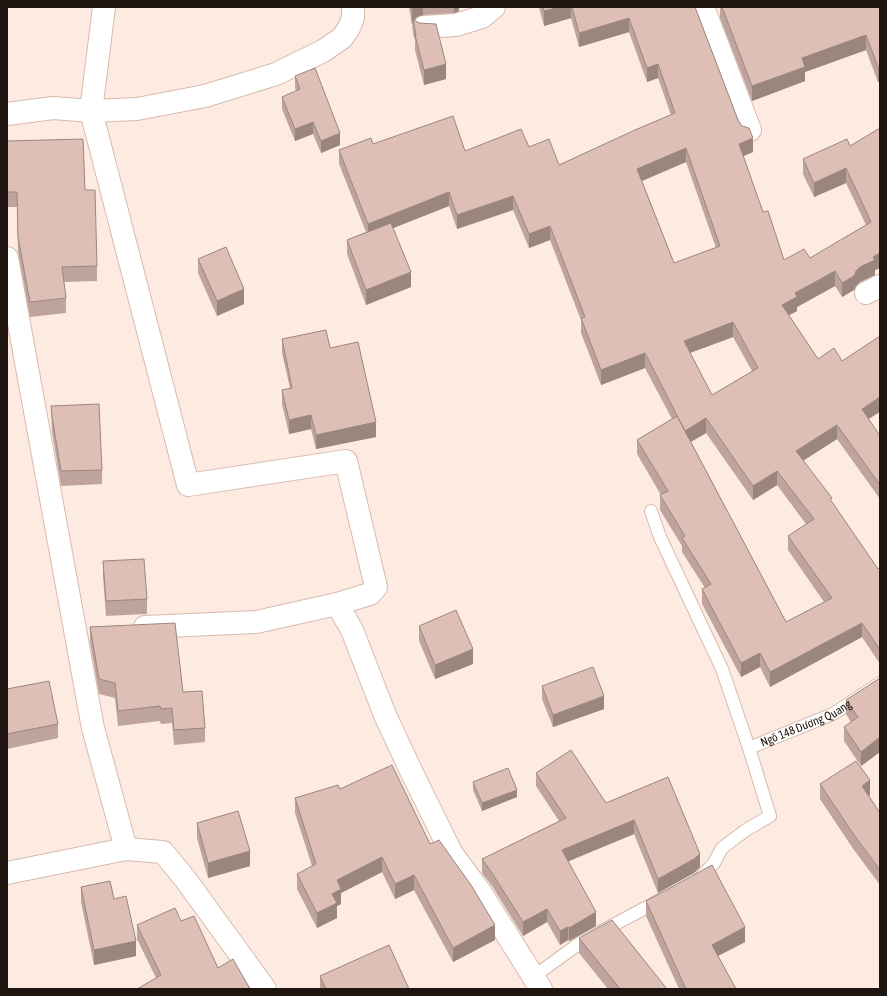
<svg xmlns="http://www.w3.org/2000/svg" width="887" height="996" viewBox="0 0 887 996" font-family="'Asap Condensed',sans-serif">
<style>
.lines{fill:none;stroke-linecap:round;stroke-linejoin:round}
.service-casing{stroke:#d7baad;stroke-width:14}
.minor-casing{stroke:#d7baad;stroke-width:24}
.service{stroke:#fff;stroke-width:12}
.minor{stroke:#fff;stroke-width:22}
.wall{fill:#bfa49d;fill-rule:evenodd}
.shaded-wall{fill:#9b867f}
.building{fill:#debfb6;stroke:#9b867f;fill-rule:evenodd}
.labels{text-anchor:middle;dominant-baseline:central;stroke-width:3.5;stroke-linejoin:round;paint-order:stroke}
.street-label{font-size:12px;fill:#1f1510;stroke:#fff}
</style>
<rect width="100%" height="100%" fill="#fdebe2"/>
<g class="lines">
<g class="service-casing">
<g id="service">
<polyline points="651,511 660,537 722,669 749,748 770,816 746,830 722,848 714,863 702,876"/>
<path id="s1" d="M749,748L833,714L880,683"/>
<polyline points="533,977 580,943 660,900"/>
</g>
</g>
<g class="minor-casing">
<g id="minor">
<polyline points="703,7 750,130"/>
<polyline points="424,27 456,25 482,17 494,7"/>
<polyline points="7,114 53,108 91,111 104,7"/>
<polyline points="7,258 93,728 126,849 163,852 186,880 265,989"/>
<polyline points="866,293 880,286"/>
<polyline points="337,604 370,594 376,587 346,461 188,485 91,111 137,109 205,96 276,74 323,51 342,38 349,28 353,18 353,7"/>
<polyline points="145,627 256,622 337,604 352,630 385,715 413,775 452,854 481,893 541,989"/>
<polyline points="7,873 126,849"/>
</g>
</g>
<use href="#service" class="service"/>
<use href="#minor" class="minor"/>
</g>
<g class="wall">
<polygon points="409,7 459,7 459,11 454,13 423,15 417,17 414,20 446,79 424,85 415,50 415,40 413,34 413,21 412,25"/>
<path d="M539,7H695L738,120L753,152L743,156L763,212L784,260L810,258L866,225L846,183L814,197L803,174V159L850,146L880,128V268L875,270V275L860,282L856,286L854,290L842,297L835,286L797,307V311L789,315L818,359L868,419L880,436V499L837,439L803,461L878,569L880,567V664L862,637L770,687L760,667L741,677L702,604V589L705,588L682,552V546L660,510V495H661L637,454V440L672,419L645,368L601,385L581,333V320L550,240L529,248L513,210L457,229L449,206L393,228L411,287L366,305L347,254V240L366,232L339,164V150L373,144L465,151L529,147L559,165L671,115L658,78L647,82L629,32L579,47L571,18L544,26ZM686,162L716,248L674,263L642,181ZM733,337L752,371L712,395L690,353ZM706,433L753,500L777,485L806,524L788,536V550L824,602L786,622L691,442Z"/>
<polygon points="720,7 880,7 880,81 878,82 866,50 805,72 805,81 752,101 720,18"/>
<polygon points="295,76 340,145 321,153 313,134 295,141 282,109 282,97 296,91 295,88"/>
<polygon points="7,141 85,190 97,266 97,281 64,282 66,298 66,313 30,317 18,252 17,207 7,207"/>
<polygon points="198,259 244,304 217,316 198,273"/>
<polygon points="282,339 330,348 376,437 316,449 311,429 289,434 282,404 282,390 290,388 282,353"/>
<polygon points="51,406 102,470 102,484 61,486 52,432"/>
<polygon points="103,561 147,599 147,614 106,616 103,576"/>
<polygon points="419,626 473,664 435,679 419,641"/>
<polygon points="90,627 183,692 205,728 205,742 174,745 172,723 161,724 160,721 118,726 115,698 99,694 90,642"/>
<polygon points="880,678 880,752 861,766 844,741 844,727 851,722 846,714 846,700"/>
<polygon points="542,686 604,709 553,727 542,699"/>
<polygon points="7,689 58,724 58,738 7,749"/>
<polygon points="536,773 606,803 668,777 700,867 694,873 658,893 634,834 568,861 596,926 569,941 568,940 560,945 547,922 523,936 492,886 482,873 482,859 559,821 536,786"/>
<polygon points="473,782 517,797 482,811 473,790"/>
<polygon points="820,784 870,795 869,796 880,813 880,885 854,850 820,799"/>
<polygon points="340,789 430,844 495,940 453,962 414,890 395,899 382,872 341,893 341,904 337,906 337,918 317,928 297,889 297,874 312,866 295,813 295,798"/>
<polygon points="197,823 250,866 208,878 197,838"/>
<polygon points="81,887 114,899 136,956 94,965 81,902"/>
<polygon points="646,901 745,942 718,956 736,989 679,989 646,916"/>
<polygon points="181,921 218,968 250,989 156,978 137,939 137,925"/>
<polygon points="579,938 667,989 608,989 579,953"/>
<polygon points="320,976 409,989 320,989"/>
</g>
<g class="shaded-wall">
<polygon points="412,7 423,7 423,15 417,17 413,21 412,25"/>
<polygon points="454,7 459,7 459,11 454,13"/>
<polygon points="560,7 571,7 571,18 544,26 544,11"/>
<polygon points="629,18 629,32 579,47 579,33"/>
<polygon points="866,35 866,50 805,72 805,81 752,101 752,86 802,58"/>
<polygon points="446,64 446,79 424,85 424,70"/>
<polygon points="658,64 658,78 647,82 647,68"/>
<polygon points="880,66 880,81 878,82 878,67"/>
<polygon points="313,122 313,134 295,141 295,129"/>
<polygon points="340,133 340,145 321,153 321,141"/>
<polygon points="753,138 753,152 739,158 739,144"/>
<polygon points="686,148 686,162 637,183 637,169"/>
<polygon points="846,168 846,183 814,197 814,183"/>
<polygon points="449,192 449,206 368,238 368,224"/>
<polygon points="513,196 513,210 457,229 457,215"/>
<polygon points="550,226 550,240 529,248 529,234"/>
<polygon points="880,253 880,268 875,270 875,275 860,282 856,286 854,290 842,297 842,283 873,257"/>
<polygon points="835,271 835,286 797,307 797,311 782,319 782,305 795,293"/>
<polygon points="411,272 411,287 366,305 366,290"/>
<polygon points="244,289 244,304 217,316 217,301"/>
<polygon points="733,322 733,337 684,355 684,341"/>
<polygon points="645,353 645,368 601,385 601,370"/>
<polygon points="880,397 880,412 862,423 862,409"/>
<polygon points="311,415 311,429 289,434 289,420"/>
<polygon points="706,418 706,433 685,445 685,431"/>
<polygon points="376,422 376,437 316,449 316,435"/>
<polygon points="837,425 837,439 796,465 796,451"/>
<polygon points="777,471 777,485 753,500 753,486"/>
<polygon points="862,623 862,637 770,687 770,672"/>
<polygon points="473,649 473,664 435,679 435,665"/>
<polygon points="760,653 760,667 741,677 741,663"/>
<polygon points="604,696 604,709 553,727 553,715"/>
<polygon points="880,737 880,752 861,766 861,752"/>
<polygon points="870,780 870,795 862,801 862,786"/>
<polygon points="517,790 517,797 482,811 482,803"/>
<polygon points="634,820 634,834 562,864 562,850"/>
<polygon points="250,851 250,866 208,878 208,863"/>
<polygon points="700,854 700,867 694,873 658,893 658,879"/>
<polygon points="382,857 382,872 341,893 341,904 337,906 337,918 317,928 317,913 337,880"/>
<polygon points="414,875 414,890 395,899 395,884"/>
<polygon points="547,909 547,922 523,936 523,922"/>
<polygon points="596,912 596,926 569,941 569,928"/>
<polygon points="495,925 495,940 453,962 453,948"/>
<polygon points="568,927 568,940 560,945 560,931"/>
<polygon points="745,927 745,942 712,959 712,945"/>
<polygon points="136,941 136,956 94,965 94,950"/>
</g>
<g class="building">
<polygon points="543,7 560,7 544,11"/>
<path d="M572,7H695L738,120L742,126L749,128L753,138L739,144L763,212L768,211L784,260L804,249L810,258L871,222L846,168L814,183L803,159L847,139L850,146L880,128V253L873,257L875,260L860,267L856,271L854,276L842,283L835,271L795,293L797,297L782,305L818,359L834,348L842,361L880,336V397L862,409L880,436V485L837,425L796,451L832,498L830,499L878,569L880,567V650L862,623L770,672L760,653L741,663L702,589L711,584L682,538L685,536L660,495L668,491L637,440L677,416L786,622L832,598L788,536L814,519L777,471L753,486L706,418L685,431L645,353L601,370L581,318L585,317L550,226L529,234L513,196L457,215L449,192L368,224L339,150L371,138L373,144L453,116L465,151L521,129L529,147L549,139L559,165L635,130L675,113L658,64L647,68L629,18L579,33ZM686,148L720,246L674,263L637,169ZM733,322L758,368L712,395L684,341Z"/>
<polygon points="722,7 880,7 880,66 878,67 866,35 802,58 805,67 752,86"/>
<polygon points="413,19 419,23 436,24 446,64 424,70 415,35 416,35"/>
<polygon points="315,68 340,133 321,141 313,122 295,129 282,97 300,89 295,76"/>
<polygon points="83,139 85,190 95,190 97,266 62,267 66,298 30,302 18,237 17,192 7,192 7,141"/>
<polygon points="391,223 411,272 366,290 347,240"/>
<polygon points="226,247 244,289 217,301 198,259"/>
<polygon points="326,330 330,348 358,342 376,422 316,435 311,415 289,420 282,390 292,388 282,339"/>
<polygon points="99,404 102,470 61,471 52,417 51,406"/>
<polygon points="144,559 147,599 106,601 103,561"/>
<polygon points="456,610 473,649 435,665 419,626"/>
<polygon points="175,623 183,692 202,691 205,728 174,730 172,708 161,709 160,706 118,711 115,683 99,679 90,627"/>
<polygon points="593,667 604,696 553,715 542,686"/>
<polygon points="880,678 880,737 861,752 844,727 858,717 846,700"/>
<polygon points="49,681 58,724 7,734 7,689"/>
<polygon points="571,750 606,803 668,777 700,854 694,859 658,879 634,820 562,850 596,912 569,928 568,927 560,931 547,909 523,922 492,873 482,859 566,818 536,773"/>
<polygon points="856,761 870,780 862,786 880,813 880,870 854,835 820,784"/>
<polygon points="392,765 430,844 439,840 471,885 495,925 453,948 414,875 395,884 382,857 337,880 341,889 332,894 337,903 317,913 297,874 316,864 295,798 338,785 340,789"/>
<polygon points="508,768 517,790 482,803 473,782"/>
<polygon points="238,811 250,851 208,863 197,823"/>
<polygon points="712,865 745,927 712,945 736,989 686,989 646,901"/>
<polygon points="110,881 114,899 126,896 136,941 94,950 81,887"/>
<polygon points="175,908 181,921 194,916 218,968 233,959 250,989 137,989 161,975 137,925"/>
<polygon points="612,920 667,989 620,989 579,938"/>
<polygon points="389,945 409,989 326,989 320,976"/>
</g>
<g class="labels">
<g class="street-label">
<text stroke="none"><textPath href="#s1" startOffset="62">Ngõ 148 Dương Quang</textPath></text>
</g>
</g>
<rect width="887" height="996" fill="none" stroke="#1f1510" stroke-width="16"/>
</svg>
